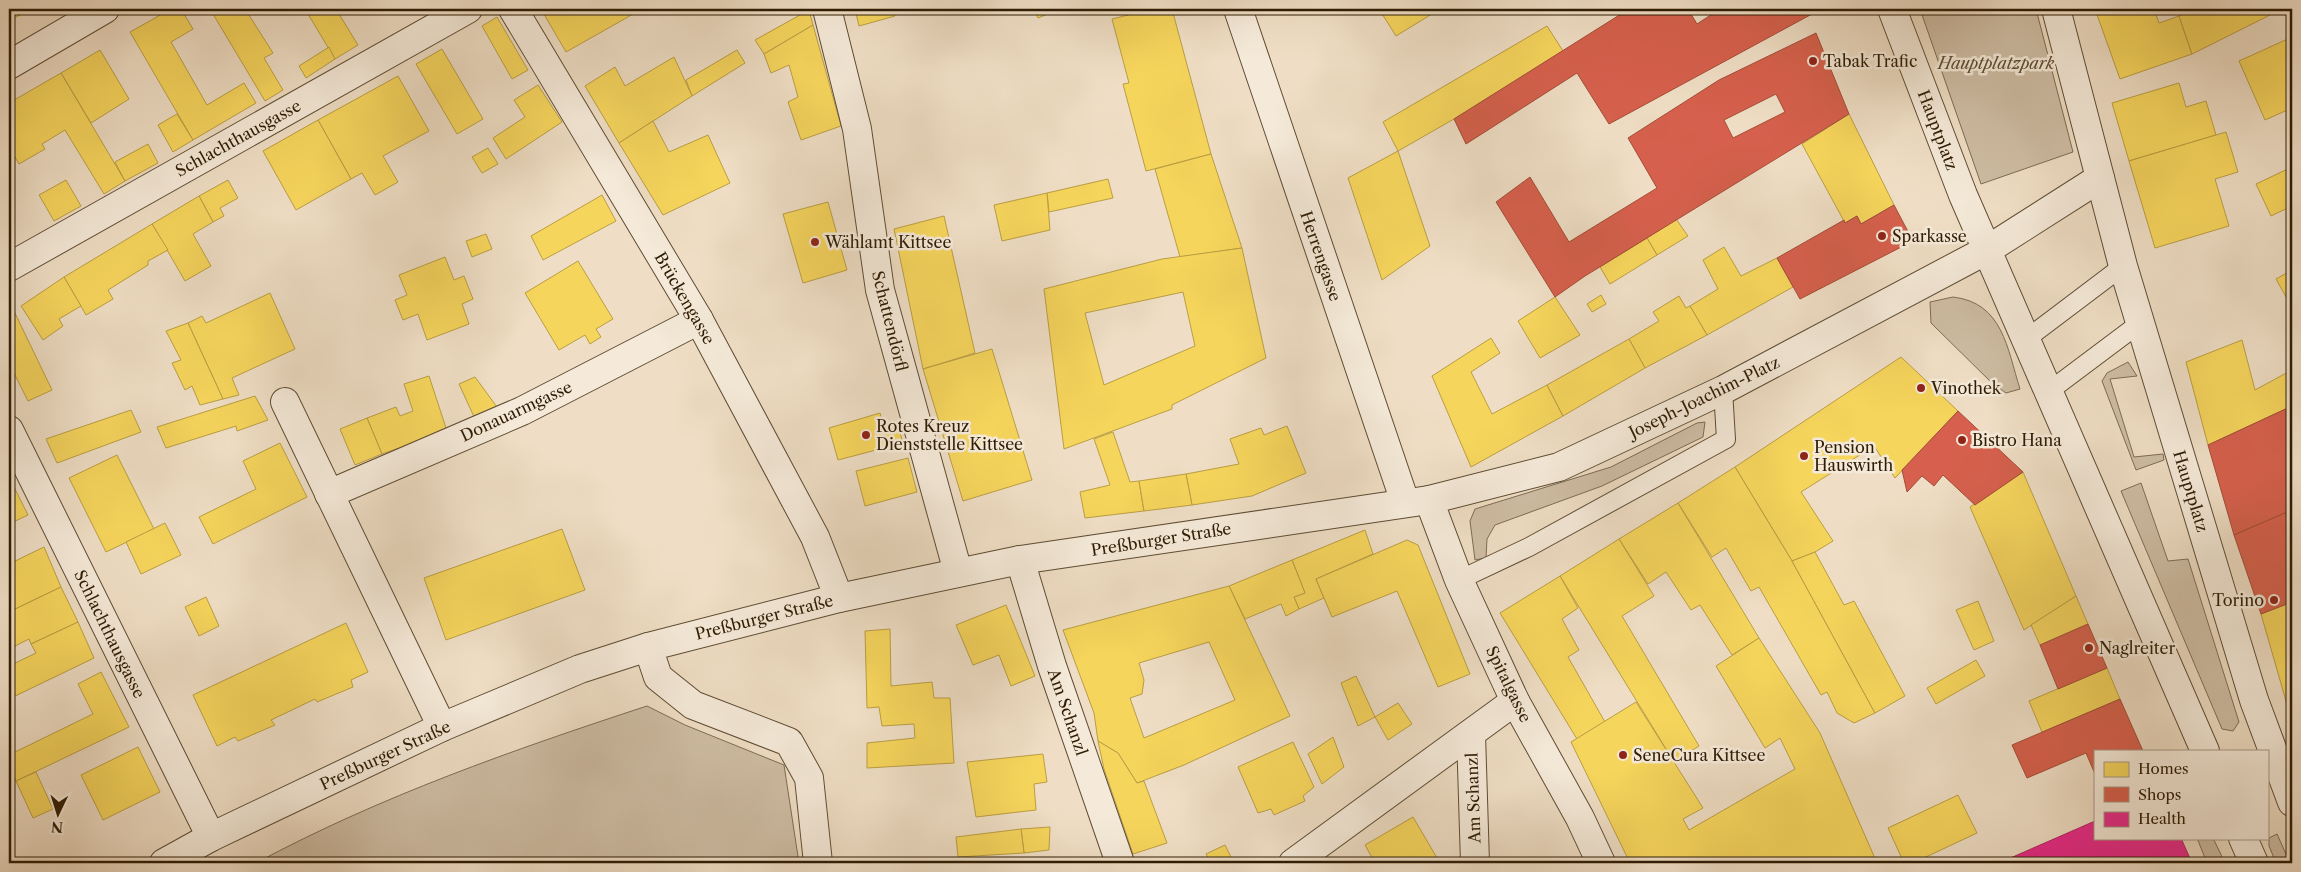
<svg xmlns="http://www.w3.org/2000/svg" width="2301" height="872" viewBox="0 0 2301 872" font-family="'Libre Caslon Text',serif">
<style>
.green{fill:#cebda4;stroke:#7e6c54}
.homes{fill:#f6d55c;stroke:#ba9e42;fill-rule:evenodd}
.shops{fill:#d6604d;stroke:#a44c37;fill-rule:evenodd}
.health{fill:#e7298a;stroke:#b02562}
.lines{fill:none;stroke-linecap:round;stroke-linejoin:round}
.service-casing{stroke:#5e4c34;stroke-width:20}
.minor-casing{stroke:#5e4c34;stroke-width:30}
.tertiary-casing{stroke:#5e4c34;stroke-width:30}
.service{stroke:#f5ead9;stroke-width:18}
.minor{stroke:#f5ead9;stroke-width:28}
.tertiary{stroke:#f5ead9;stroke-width:28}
.poi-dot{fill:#8f2418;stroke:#f5ead9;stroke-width:2}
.labels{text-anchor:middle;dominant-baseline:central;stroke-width:5;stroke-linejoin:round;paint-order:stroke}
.poi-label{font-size:16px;fill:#2e1c04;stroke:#f5ead9;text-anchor:start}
.park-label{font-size:16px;font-style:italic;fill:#5e4c34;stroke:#f5ead9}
.street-label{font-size:16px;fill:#2e1c04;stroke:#f5ead9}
</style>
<rect width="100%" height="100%" fill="#efdec5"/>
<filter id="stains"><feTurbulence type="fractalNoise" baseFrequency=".004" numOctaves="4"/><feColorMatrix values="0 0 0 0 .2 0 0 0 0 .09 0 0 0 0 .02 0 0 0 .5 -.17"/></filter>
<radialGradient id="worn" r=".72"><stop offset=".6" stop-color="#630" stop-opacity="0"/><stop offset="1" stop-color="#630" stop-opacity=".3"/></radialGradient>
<g class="green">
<polygon points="1920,9 2036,9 2073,152 1981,184"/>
<path d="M1953,297C2003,303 2007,348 2020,389L2006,393L1994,385L1931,323L1930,302Z"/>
<polygon points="2128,362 2137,376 2110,379 2134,457 2163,454 2164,460 2136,470 2102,381 2107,373"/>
<polygon points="1705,422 1703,437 1602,486 1495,525 1487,539 1486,558 1475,560 1470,521 1475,509 1611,467 1697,423"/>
<polygon points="2141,483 2168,561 2188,559 2239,722 2233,731 2222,729 2121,491"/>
<path d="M647,706L685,725L784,765L799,863H256C381,796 513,750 647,706Z"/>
<polygon points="2277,834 2290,863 2276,863 2269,846 2269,838"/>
<polygon points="2197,838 2213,838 2225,863 2207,863"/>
</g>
<g class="homes">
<polygon points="9,9 16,9 20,15 9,21"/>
<polygon points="171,9 181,9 193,29 171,42 207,105 244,83 256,103 193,140 130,32"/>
<polygon points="210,9 252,9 247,12 273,53 264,58 283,90 265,101"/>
<polygon points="305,9 336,9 358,45 335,59"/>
<polygon points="541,9 578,9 581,13 589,9 642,9 566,52"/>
<polygon points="855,9 893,9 895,16 859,26"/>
<polygon points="1034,9 1060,9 1038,18"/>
<polygon points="1152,9 1172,9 1211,154 1146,171 1123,84 1129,83 1112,19"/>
<polygon points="1379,9 1440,9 1396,36"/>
<polygon points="2095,9 2154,9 2159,23 2179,16 2192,54 2120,79"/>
<polygon points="2195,9 2282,9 2192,54 2179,16"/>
<polygon points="809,10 813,25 764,54 755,40"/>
<polygon points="497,17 528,70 512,79 482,26"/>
<polygon points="813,25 841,126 801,140 788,102 798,97 789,65 771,73 764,54"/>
<polygon points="1547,26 1563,51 1454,119 1398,151 1383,122"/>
<polygon points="2292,37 2292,108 2265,120 2239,61"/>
<polygon points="329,47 335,59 306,78 299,66"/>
<polygon points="442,49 483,119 457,134 416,64"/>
<polygon points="100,50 129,99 91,123 61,73"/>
<polygon points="737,50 745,63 692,96 686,80"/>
<polygon points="674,57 692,96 619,143 585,86 615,67 625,86"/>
<polygon points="61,73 125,181 104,194 65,130 42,144 45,149 19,164 9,147 9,103"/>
<polygon points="398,76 429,131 383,156 398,182 375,195 362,173 351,179 318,120"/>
<polygon points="2179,83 2186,107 2206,101 2216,135 2129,161 2112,103"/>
<polygon points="538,85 562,122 506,159 493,138 525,117 514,100"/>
<polygon points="177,114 193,140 173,152 158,125"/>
<polygon points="1849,114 1894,205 1861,224 1857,216 1845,223 1802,144"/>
<polygon points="318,120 351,179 296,210 263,151"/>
<polygon points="653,121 669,152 708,135 730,183 663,215 619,143"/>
<polygon points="2226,132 2238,172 2215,179 2229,226 2155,248 2129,161"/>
<polygon points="148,144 158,163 125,181 115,162"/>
<polygon points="488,148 498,164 482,173 472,157"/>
<polygon points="1398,151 1430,246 1382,280 1348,178"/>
<polygon points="1211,154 1242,248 1180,257 1155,169"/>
<polygon points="2292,167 2292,206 2271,216 2256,184"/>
<polygon points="1108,179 1113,198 1049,212 1047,193"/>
<polygon points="66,180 81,206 54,221 39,195"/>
<polygon points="228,180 238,198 220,208 224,216 213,222 199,196"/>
<polygon points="1047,193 1050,230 1002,241 994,205"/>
<polygon points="602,195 616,221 543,260 531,236"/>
<polygon points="199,196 213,222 193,234 211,266 185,281 152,224"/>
<polygon points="828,202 847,270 803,283 783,214"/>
<polygon points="944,216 975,353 923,369 894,229"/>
<polygon points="1676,219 1688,236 1657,255 1647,238"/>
<polygon points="152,224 168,250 148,261 148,265 108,290 113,299 86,315 64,277"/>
<polygon points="486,234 492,249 472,257 466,241"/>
<polygon points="1647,238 1657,255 1610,284 1600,267"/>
<polygon points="1724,247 1741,276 1777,258 1793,287 1707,335 1690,306 1718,289 1703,260"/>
<path d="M1242,248L1266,358L1172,405V409L1064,449L1044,289L1162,259ZM1183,292L1195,346L1104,385L1085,313Z"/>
<polygon points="445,257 454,280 464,276 473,299 462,304 469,324 427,340 418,314 403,320 395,300 407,295 399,275"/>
<polygon points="578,261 613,319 596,329 601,337 590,344 585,335 559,350 525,293"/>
<polygon points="2292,270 2292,303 2290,304 2276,279"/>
<polygon points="64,277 81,306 59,319 63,326 43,340 21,306"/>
<polygon points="270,293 295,349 232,378 239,395 223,399 188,323 202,316 206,323"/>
<polygon points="1601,295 1606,304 1592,312 1587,304"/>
<polygon points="1679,296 1686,308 1690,306 1707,335 1645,368 1629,339 1659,321 1653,312"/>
<polygon points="1555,297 1580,335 1540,358 1518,321"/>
<polygon points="13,309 52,390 28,401 9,363 9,312"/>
<polygon points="188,323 223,399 200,405 192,386 185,390 172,363 181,360 166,331"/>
<polygon points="1491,338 1500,353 1471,372 1492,414 1547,385 1563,416 1471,467 1432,376"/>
<polygon points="1629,339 1645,368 1563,416 1547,385"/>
<polygon points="2242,340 2255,390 2292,370 2292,406 2208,445 2186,362"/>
<polygon points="992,349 1032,480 963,501 923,369"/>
<polygon points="1901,357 1958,411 1895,478 1874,446 1801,492 1833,541 1815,552 1792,561 1735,467"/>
<polygon points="429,376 447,431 382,454 367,418 396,407 400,416 413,411 404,384"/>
<polygon points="475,377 497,407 475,419 459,384"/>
<polygon points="255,396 268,420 237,431 236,426 166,448 157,427"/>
<polygon points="131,410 141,432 57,463 46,439"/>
<polygon points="880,413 884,427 897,423 903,443 838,460 829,428"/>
<polygon points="367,418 382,454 355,465 340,429"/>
<polygon points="1287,426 1306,473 1252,496 1192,505 1186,474 1239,464 1230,439 1261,428 1264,435"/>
<polygon points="1113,432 1130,482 1139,481 1144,511 1085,518 1080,492 1110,485 1094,439"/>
<polygon points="280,443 307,497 213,544 199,517 256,489 243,461"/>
<polygon points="117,455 154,529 106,552 69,478"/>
<polygon points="908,458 917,492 865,506 856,471"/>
<polygon points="1735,467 1792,561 1875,713 1854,723 1837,713 1827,692 1821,695 1759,587 1751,591 1726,548 1712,557 1678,503"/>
<polygon points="2023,472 2076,596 2024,630 1970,507"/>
<polygon points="1186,474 1192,505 1144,511 1139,481"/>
<polygon points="9,477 28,515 9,524"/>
<polygon points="1678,503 1759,638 1732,655 1700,605 1691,610 1666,572 1648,584 1619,539"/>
<polygon points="165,523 181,555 141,574 126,542"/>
<polygon points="562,529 585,590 446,640 424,578"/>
<polygon points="1365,530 1373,554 1316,579 1324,598 1299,609 1294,597 1305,593 1292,560"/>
<polygon points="1619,539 1654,596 1622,616 1699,746 1674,762 1560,576"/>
<polygon points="1407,540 1418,545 1470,674 1438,687 1397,591 1332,617 1316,579"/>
<polygon points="44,547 61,587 9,612 9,564"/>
<polygon points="1815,552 1844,605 1854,601 1905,696 1875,713 1792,561"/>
<polygon points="1292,560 1305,593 1294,597 1299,609 1286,616 1281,604 1245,619 1229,586"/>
<polygon points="1560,576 1578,608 1562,619 1579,650 1568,657 1605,722 1577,739 1500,613"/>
<path d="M1229,586L1290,716L1184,765L1137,783L1118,753L1098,741L1094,713L1063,630ZM1209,642L1235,700L1144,738L1130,698L1142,694L1144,680L1139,663Z"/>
<polygon points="61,587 78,622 31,644 29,639 9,649 9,612"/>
<polygon points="2076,596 2088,624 2040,645 2031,625"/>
<polygon points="206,597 219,626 199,636 185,607"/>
<polygon points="1978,601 1994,641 1974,650 1956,610"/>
<polygon points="2292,602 2292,698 2286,701 2261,614"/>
<polygon points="1006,605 1035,676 1011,686 999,655 973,665 956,625"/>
<polygon points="78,622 94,658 9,699 9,681 11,680 9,666 36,653 31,644"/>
<polygon points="346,623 368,672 351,680 353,687 317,702 315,699 271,720 275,725 238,741 235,737 217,746 193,695"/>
<polygon points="890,629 891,686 932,682 934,698 950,698 954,763 867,768 867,743 915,738 914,724 882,726 879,707 867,708 865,631"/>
<polygon points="1759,638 1820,733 1877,863 1630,863 1571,742 1636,702 1703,808 1683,819 1689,830 1795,769 1780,738 1765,748 1716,666"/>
<polygon points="1976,660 1985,676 1936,704 1927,688"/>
<polygon points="2107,668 2120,699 2042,732 2029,701"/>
<polygon points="101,672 129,727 16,781 9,764 9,755 93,714 78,684"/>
<polygon points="1356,676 1375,717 1358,726 1341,683"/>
<polygon points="1398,703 1412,724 1388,740 1375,717"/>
<polygon points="1333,737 1344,767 1322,784 1308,754"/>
<polygon points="1098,741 1118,753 1137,783 1144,781 1167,843 1133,854 1104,769"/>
<polygon points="1293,742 1314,787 1303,796 1305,801 1274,815 1271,809 1258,813 1238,767"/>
<polygon points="138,747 160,792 103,820 81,775"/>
<polygon points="1043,754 1047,782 1034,784 1036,810 976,817 967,762"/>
<polygon points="36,772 53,809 33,818 16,781"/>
<polygon points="1958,795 1977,833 1913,863 1904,863 1888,828"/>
<polygon points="1413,817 1440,863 1375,863 1365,845"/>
<polygon points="1050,827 1049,850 1024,853 1021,829"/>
<polygon points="1021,829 1024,853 958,857 956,837"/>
<polygon points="1225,845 1234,863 1211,863 1206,854"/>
</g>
<g class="shops">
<polygon points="1629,9 1688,9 1697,24 1720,9 1803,9 1805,14 1811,11 1812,14 1609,124 1577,73 1466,144 1454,119"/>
<path d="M1816,33L1849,114L1585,276L1555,297L1496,202L1530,177L1569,242L1657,188L1628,138L1719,80ZM1776,94L1785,112L1733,138L1724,120Z"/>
<polygon points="1894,205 1913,241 1800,299 1777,258 1844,220 1845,223 1857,216 1861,224"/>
<polygon points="2292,406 2292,510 2234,535 2208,445"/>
<polygon points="1958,411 2023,472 1975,505 1943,475 1934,486 1922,476 1907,492 1902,470"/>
<polygon points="2292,510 2292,602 2261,614 2234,535"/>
<polygon points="2088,624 2107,668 2058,689 2040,645"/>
<polygon points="2292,698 2292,721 2286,701"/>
<polygon points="2120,699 2143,751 2095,751 2095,774 2086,753 2027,778 2012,745"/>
</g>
<polygon class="health" points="2095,821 2095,838 2181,838 2192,863 1999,863"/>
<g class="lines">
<g class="service-casing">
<g id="service">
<polyline points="2025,340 2123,266"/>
<polyline points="2048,392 2140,323"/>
<polyline points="1459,580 1529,547 1726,439 1723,390"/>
</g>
</g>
<g class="minor-casing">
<g id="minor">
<polyline points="513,9 699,320 815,537 839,598"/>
<polyline points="827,9 857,129 880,290 958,572"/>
<polyline points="1238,9 1405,502"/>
<polyline points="2056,9 2123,266 2254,700 2292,802"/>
<polyline points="9,65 105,9"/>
<polyline points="9,267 468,9"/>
<polyline points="285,402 442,727"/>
<polyline points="9,430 211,837"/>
<polyline points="329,494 522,411 699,320"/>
<polyline points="1429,500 1459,580 1515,701 1580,818 1601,863"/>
<polyline points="1020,560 1052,666 1120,863"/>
<polyline points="648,647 658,677 693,705 789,742 809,778 818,863"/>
<polyline points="1471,734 1475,863"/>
<polyline points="164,863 211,837 442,727 580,669 648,647 839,598 1020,560 1429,500 1559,467 1723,390 1987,250 2100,178"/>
<polyline points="1293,863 1515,701"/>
</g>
</g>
<g class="tertiary-casing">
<g id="tertiary">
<polyline points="1892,9 1963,195 2205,751"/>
<polyline points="2243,838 2254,863"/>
</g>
</g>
<use href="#service" class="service"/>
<use href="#minor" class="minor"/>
<use href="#tertiary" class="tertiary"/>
</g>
<g class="poi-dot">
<circle cx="1813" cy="61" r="5"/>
<circle cx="1882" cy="236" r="5"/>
<circle cx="815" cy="242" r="5"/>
<circle cx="1921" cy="388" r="5"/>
<circle cx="866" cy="435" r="5"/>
<circle cx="1962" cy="440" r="5"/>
<circle cx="1804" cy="456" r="5"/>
<circle cx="2274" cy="600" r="5"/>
<circle cx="2089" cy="648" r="5"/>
<circle cx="1623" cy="755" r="5"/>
</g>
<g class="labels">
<g class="poi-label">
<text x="1823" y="61">Tabak Trafic</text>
<text x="1892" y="236">Sparkasse</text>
<text x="825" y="242">Wählamt Kittsee</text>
<text x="1931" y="388">Vinothek</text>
<text x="876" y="426">Rotes Kreuz<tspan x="876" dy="18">Dienststelle Kittsee</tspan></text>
<text x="1972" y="440">Bistro Hana</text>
<text x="1814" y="447">Pension<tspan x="1814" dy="18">Hauswirth</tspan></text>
<text x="2264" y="600" text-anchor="end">Torino</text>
<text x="2099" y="648">Naglreiter</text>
<text x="1633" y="755">SeneCura Kittsee</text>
</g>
<g class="park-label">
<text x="1996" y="63">Hauptplatzpark</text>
</g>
<g class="street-label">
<text transform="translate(1938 130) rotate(69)">Hauptplatz</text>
<text transform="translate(238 138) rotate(-29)">Schlachthausgasse</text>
<text transform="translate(1321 256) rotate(71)">Herrengasse</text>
<text transform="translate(685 298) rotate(60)">Brückengasse</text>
<text transform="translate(890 321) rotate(76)">Schattendörfl</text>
<text transform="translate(1704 397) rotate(-26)">Joseph-Joachim-Platz</text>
<text transform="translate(516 411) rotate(-25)">Donauarmgasse</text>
<text transform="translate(2191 491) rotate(73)">Hauptplatz</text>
<text transform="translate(1161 539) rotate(-9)">Preßburger Straße</text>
<text transform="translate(764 617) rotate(-14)">Preßburger Straße</text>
<text transform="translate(110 634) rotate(64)">Schlachthausgasse</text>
<text transform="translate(1509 684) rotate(64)">Spitalgasse</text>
<text transform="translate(1068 712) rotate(71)">Am Schanzl</text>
<text transform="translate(385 755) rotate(-25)">Preßburger Straße</text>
<text transform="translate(1473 798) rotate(-92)">Am Schanzl</text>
</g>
</g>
<rect width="2301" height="872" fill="none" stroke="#efdec5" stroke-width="30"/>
<rect x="10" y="10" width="2281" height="852" fill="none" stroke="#2e1c04" stroke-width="2.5"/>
<rect x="15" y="15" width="2271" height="842" fill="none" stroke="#2e1c04"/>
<rect x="2094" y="750" width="175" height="90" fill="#f5ead9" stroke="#a59884"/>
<rect x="2104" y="762" width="25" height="15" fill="#f6d55c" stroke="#a59884"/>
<text x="2138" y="774" font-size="15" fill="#2e1c04">Homes</text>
<rect x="2104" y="787" width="25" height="15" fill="#d6604d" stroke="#a59884"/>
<text x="2138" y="800" font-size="15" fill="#2e1c04">Shops</text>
<rect x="2104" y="812" width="25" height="15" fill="#e7298a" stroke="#a59884"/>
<text x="2138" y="824" font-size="15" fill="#2e1c04">Health</text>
<g transform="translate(58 814) rotate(184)" stroke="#f5ead9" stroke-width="4" paint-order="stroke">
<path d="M0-4L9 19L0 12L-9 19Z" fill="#2e1c04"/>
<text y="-8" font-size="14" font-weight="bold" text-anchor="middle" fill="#2e1c04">N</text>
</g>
<rect width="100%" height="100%" filter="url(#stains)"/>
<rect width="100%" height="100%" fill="url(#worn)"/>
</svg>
